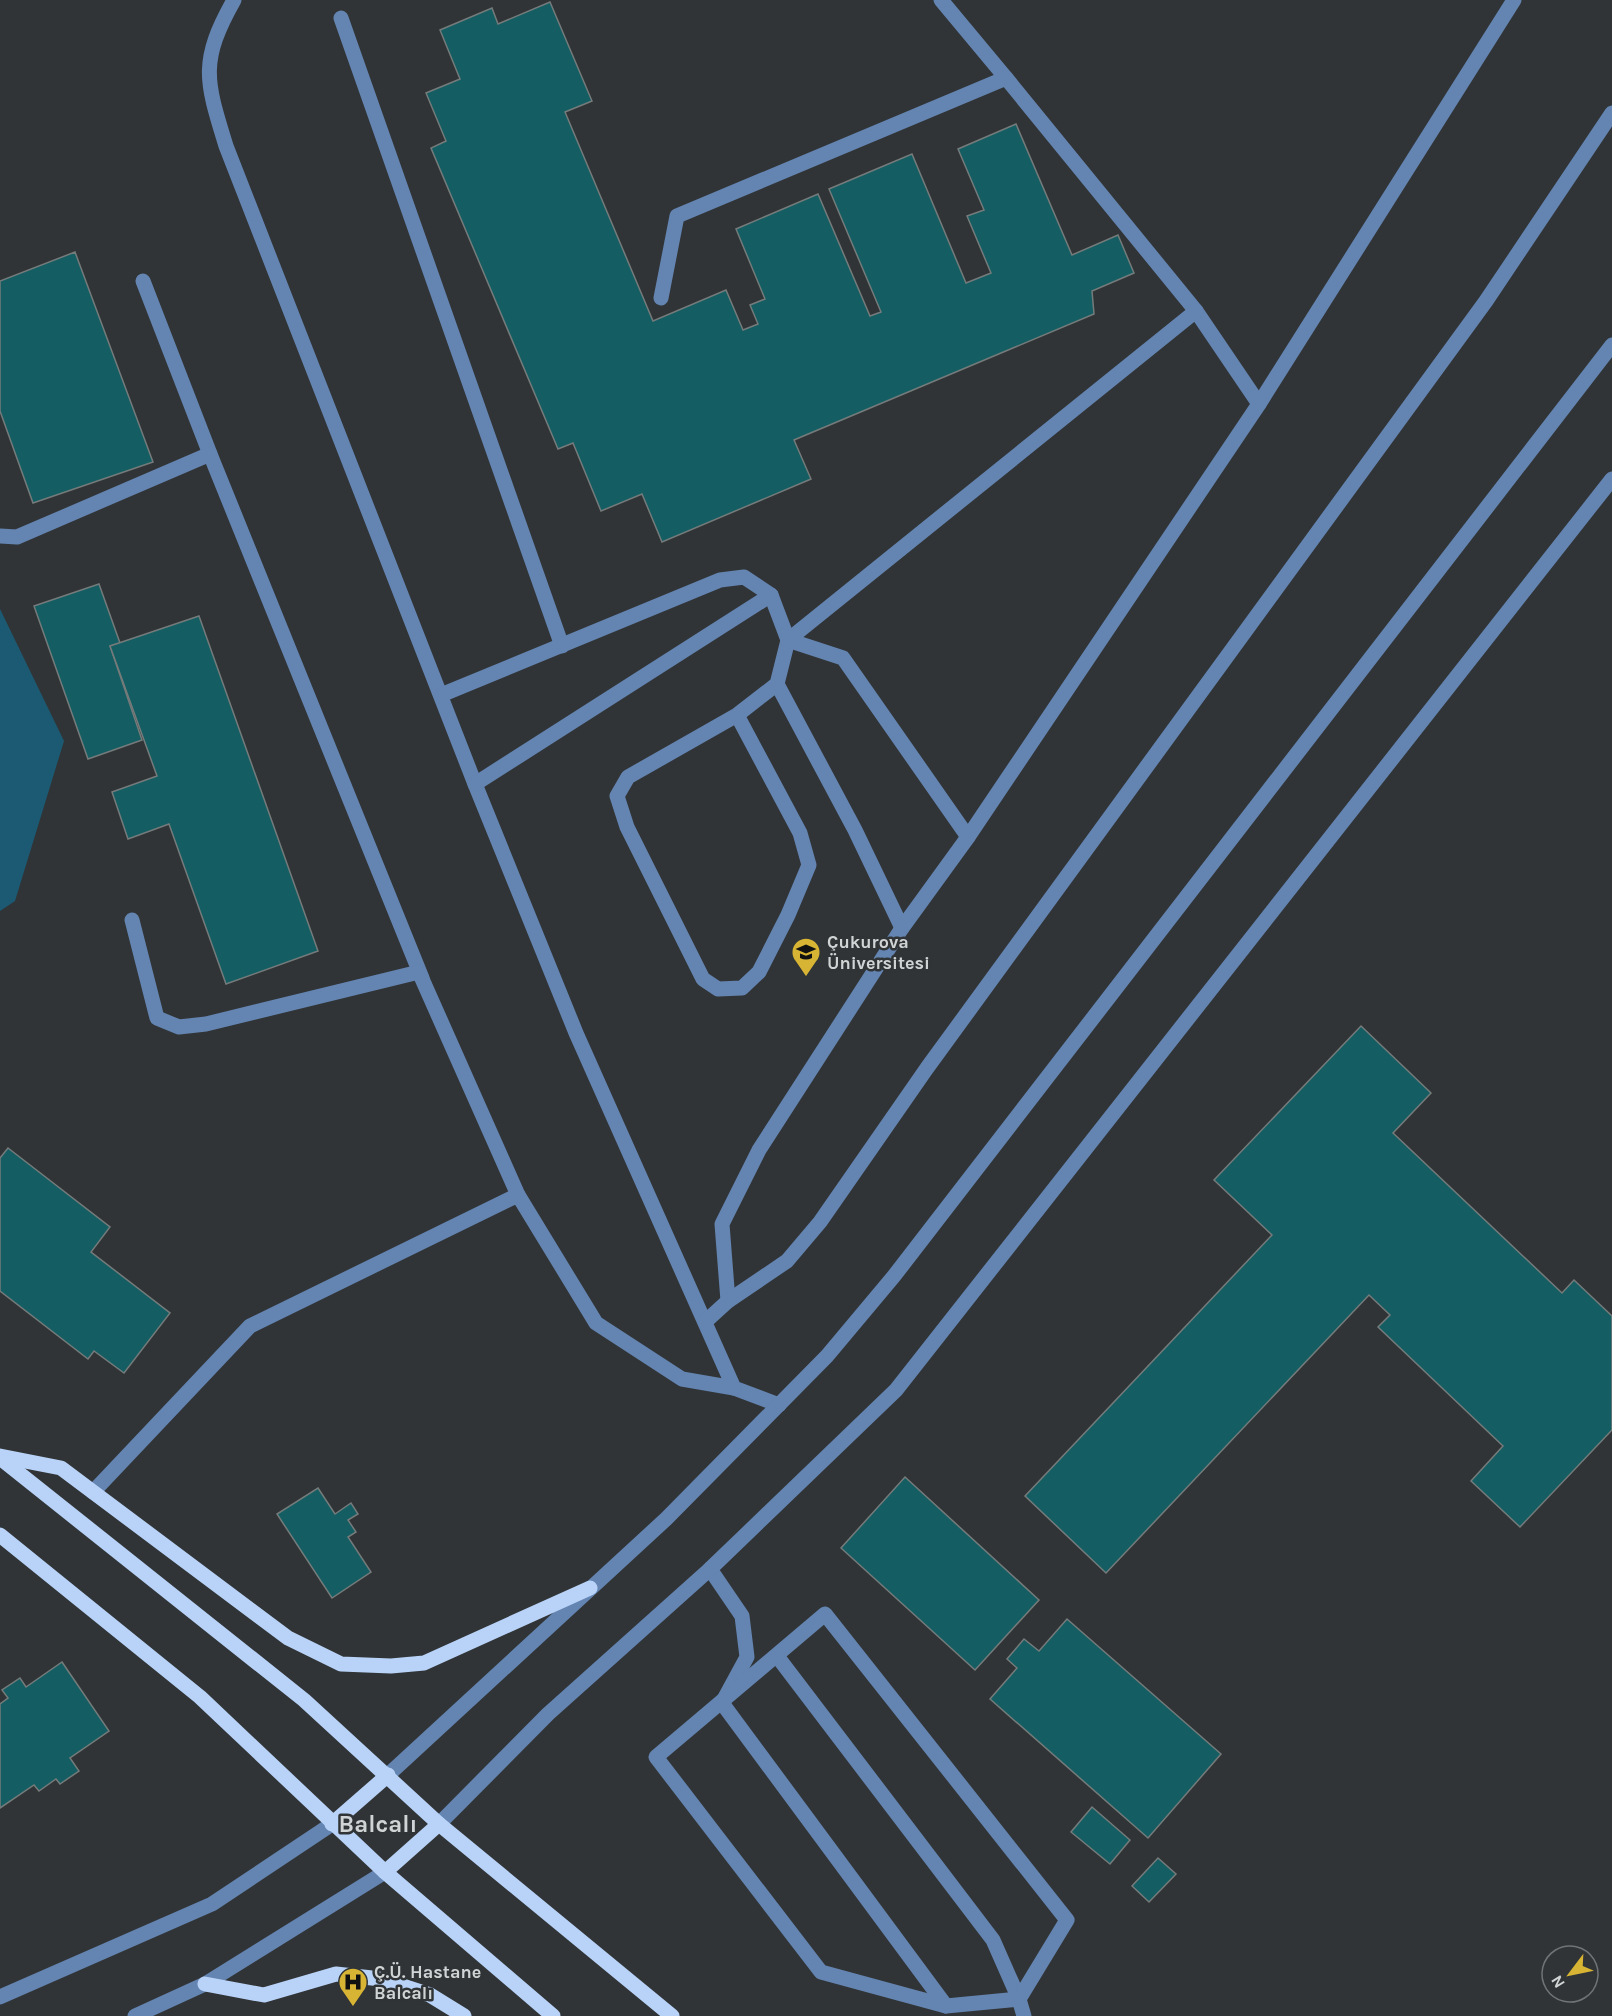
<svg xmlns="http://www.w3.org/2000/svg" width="1612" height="2016" viewBox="0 0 1612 2016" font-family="Karla,sans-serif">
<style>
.green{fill:#1c5a73}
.building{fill:#145e63;stroke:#757b7b;stroke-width:1.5}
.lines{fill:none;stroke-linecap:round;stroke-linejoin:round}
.minor{stroke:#6484b1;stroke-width:15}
.major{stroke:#b9d3f8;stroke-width:15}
.labels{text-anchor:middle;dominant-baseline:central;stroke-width:5;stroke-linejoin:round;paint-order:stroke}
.poi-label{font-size:18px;font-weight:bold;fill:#d1d4d5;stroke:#303436;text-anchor:start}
.district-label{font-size:24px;font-weight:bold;fill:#d1d4d5;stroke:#303436}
</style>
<rect width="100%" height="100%" fill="#303436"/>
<polygon class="green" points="0,609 64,741 15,901 0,911"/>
<g class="building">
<polygon points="550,2 592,101 565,112 653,321 726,290 743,330 758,324 750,305 765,299 736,229 818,194 870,316 881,312 829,189 912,154 966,283 991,273 967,216 984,210 958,149 1016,124 1072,255 1118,235 1134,273 1092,291 1094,314 794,440 811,479 662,542 642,494 601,511 573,443 558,449 431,148 446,141 426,93 460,79 440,30 492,8 498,24"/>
<polygon points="75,252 153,462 33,503 0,411 0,281"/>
<polygon points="99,584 120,643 110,646 142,740 88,759 34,606"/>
<polygon points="199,616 318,951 226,984 169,824 128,839 112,792 157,776 110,646"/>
<polygon points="1361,1026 1431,1093 1393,1133 1562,1293 1574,1280 1612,1316 1612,1430 1520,1527 1471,1481 1503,1446 1378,1327 1390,1315 1369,1295 1106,1573 1025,1496 1272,1235 1214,1180"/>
<polygon points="8,1148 110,1227 91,1252 170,1313 124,1373 94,1351 88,1359 0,1291 0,1158"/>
<polygon points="905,1477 1039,1600 975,1670 841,1548"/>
<polygon points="318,1488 335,1514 351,1503 358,1514 348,1520 356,1532 348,1537 371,1572 332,1598 277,1514"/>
<polygon points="1067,1619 1221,1754 1148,1838 990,1699 1017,1668 1007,1659 1024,1639 1039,1651"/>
<polygon points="62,1662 109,1731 70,1758 79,1771 60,1784 56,1779 39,1791 34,1785 0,1808 0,1704 8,1698 2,1690 20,1678 26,1687"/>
<polygon points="1092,1807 1130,1840 1110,1864 1071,1832"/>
<polygon points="1158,1858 1176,1874 1149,1902 1132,1886"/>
</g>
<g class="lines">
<g class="minor">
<path d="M234,0C199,62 206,81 226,146L475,784L576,1033L734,1388L779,1405"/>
<polyline points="941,0 1006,78"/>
<polyline points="341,18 562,646"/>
<polyline points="143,281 210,454"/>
<polyline points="661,298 677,216 1006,78 1196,311 1259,404"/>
<polyline points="0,536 17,537 210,454 422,978"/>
<polyline points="777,684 855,830 902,928"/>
<polyline points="441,695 720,580 744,577 771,595"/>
<polyline points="737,715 800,833 809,865 788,915 759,972 742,988 718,989 703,979 627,827 617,796 628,777 737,715 777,684 788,640 1196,311"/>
<polyline points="475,784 771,595 788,640 843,658 968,837"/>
<polyline points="132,920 157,1018 179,1027 206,1024 419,972 518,1195"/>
<polyline points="728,1301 722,1224 759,1150 902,928 968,837 1259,404 1514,0"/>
<polyline points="705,1322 728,1301 787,1261 820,1222 927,1068 1486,301 1612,113"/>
<polyline points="93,1492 250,1326 518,1195 596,1323 682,1379 734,1388"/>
<polyline points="710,1569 742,1616 747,1657 722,1703 946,2006"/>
<polyline points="777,1656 993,1940 1019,1999"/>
<polyline points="388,1775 666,1519 827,1356 894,1276 1612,345"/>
<polyline points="439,1824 548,1714 710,1569 896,1390 1612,479"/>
<polyline points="0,1997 212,1904 332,1824"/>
<polyline points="1019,1999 1067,1920 825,1614 656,1757 821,1972 946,2006 1019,1999 1024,2016"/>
<polyline points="135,2016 205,1984 385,1872"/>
</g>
<g class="major">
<polyline points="0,1456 61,1468 288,1638 341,1664 391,1666 424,1663 590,1588"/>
<polyline points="0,1458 304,1700 439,1824 672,2016"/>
<polyline points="0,1535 200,1697 385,1872 553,2016"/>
<polyline points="332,1824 388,1775"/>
<polyline points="385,1872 439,1824"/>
<polyline points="205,1984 264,1995 336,1974 381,1979 430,1995 464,2016"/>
</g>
</g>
<defs>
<g id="university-pin" transform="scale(1.5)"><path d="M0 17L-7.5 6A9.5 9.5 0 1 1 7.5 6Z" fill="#d8b434" stroke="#303436"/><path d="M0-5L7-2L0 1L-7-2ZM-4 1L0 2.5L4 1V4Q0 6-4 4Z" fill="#111"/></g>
<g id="hospital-pin" transform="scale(1.5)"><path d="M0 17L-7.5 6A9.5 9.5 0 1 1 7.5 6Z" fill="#d8b434" stroke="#303436"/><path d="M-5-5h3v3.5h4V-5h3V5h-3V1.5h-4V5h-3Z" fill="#111"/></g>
</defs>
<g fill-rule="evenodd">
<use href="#university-pin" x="806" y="952"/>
<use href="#hospital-pin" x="353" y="1982"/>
</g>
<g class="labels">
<g class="poi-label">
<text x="827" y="942">Çukurova<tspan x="827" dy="21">Üniversitesi</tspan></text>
<text x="374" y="1972">Ç.Ü. Hastane<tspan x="374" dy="21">Balcalı</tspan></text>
</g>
<g class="district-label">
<text x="378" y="1824">Balcalı</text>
</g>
</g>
<g transform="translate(1570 1974) rotate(238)"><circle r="28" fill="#303436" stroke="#707476" stroke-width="1.5"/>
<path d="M0-4.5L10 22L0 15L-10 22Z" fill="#d8b434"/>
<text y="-9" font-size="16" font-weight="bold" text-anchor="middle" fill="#d1d4d5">N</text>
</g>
</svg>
